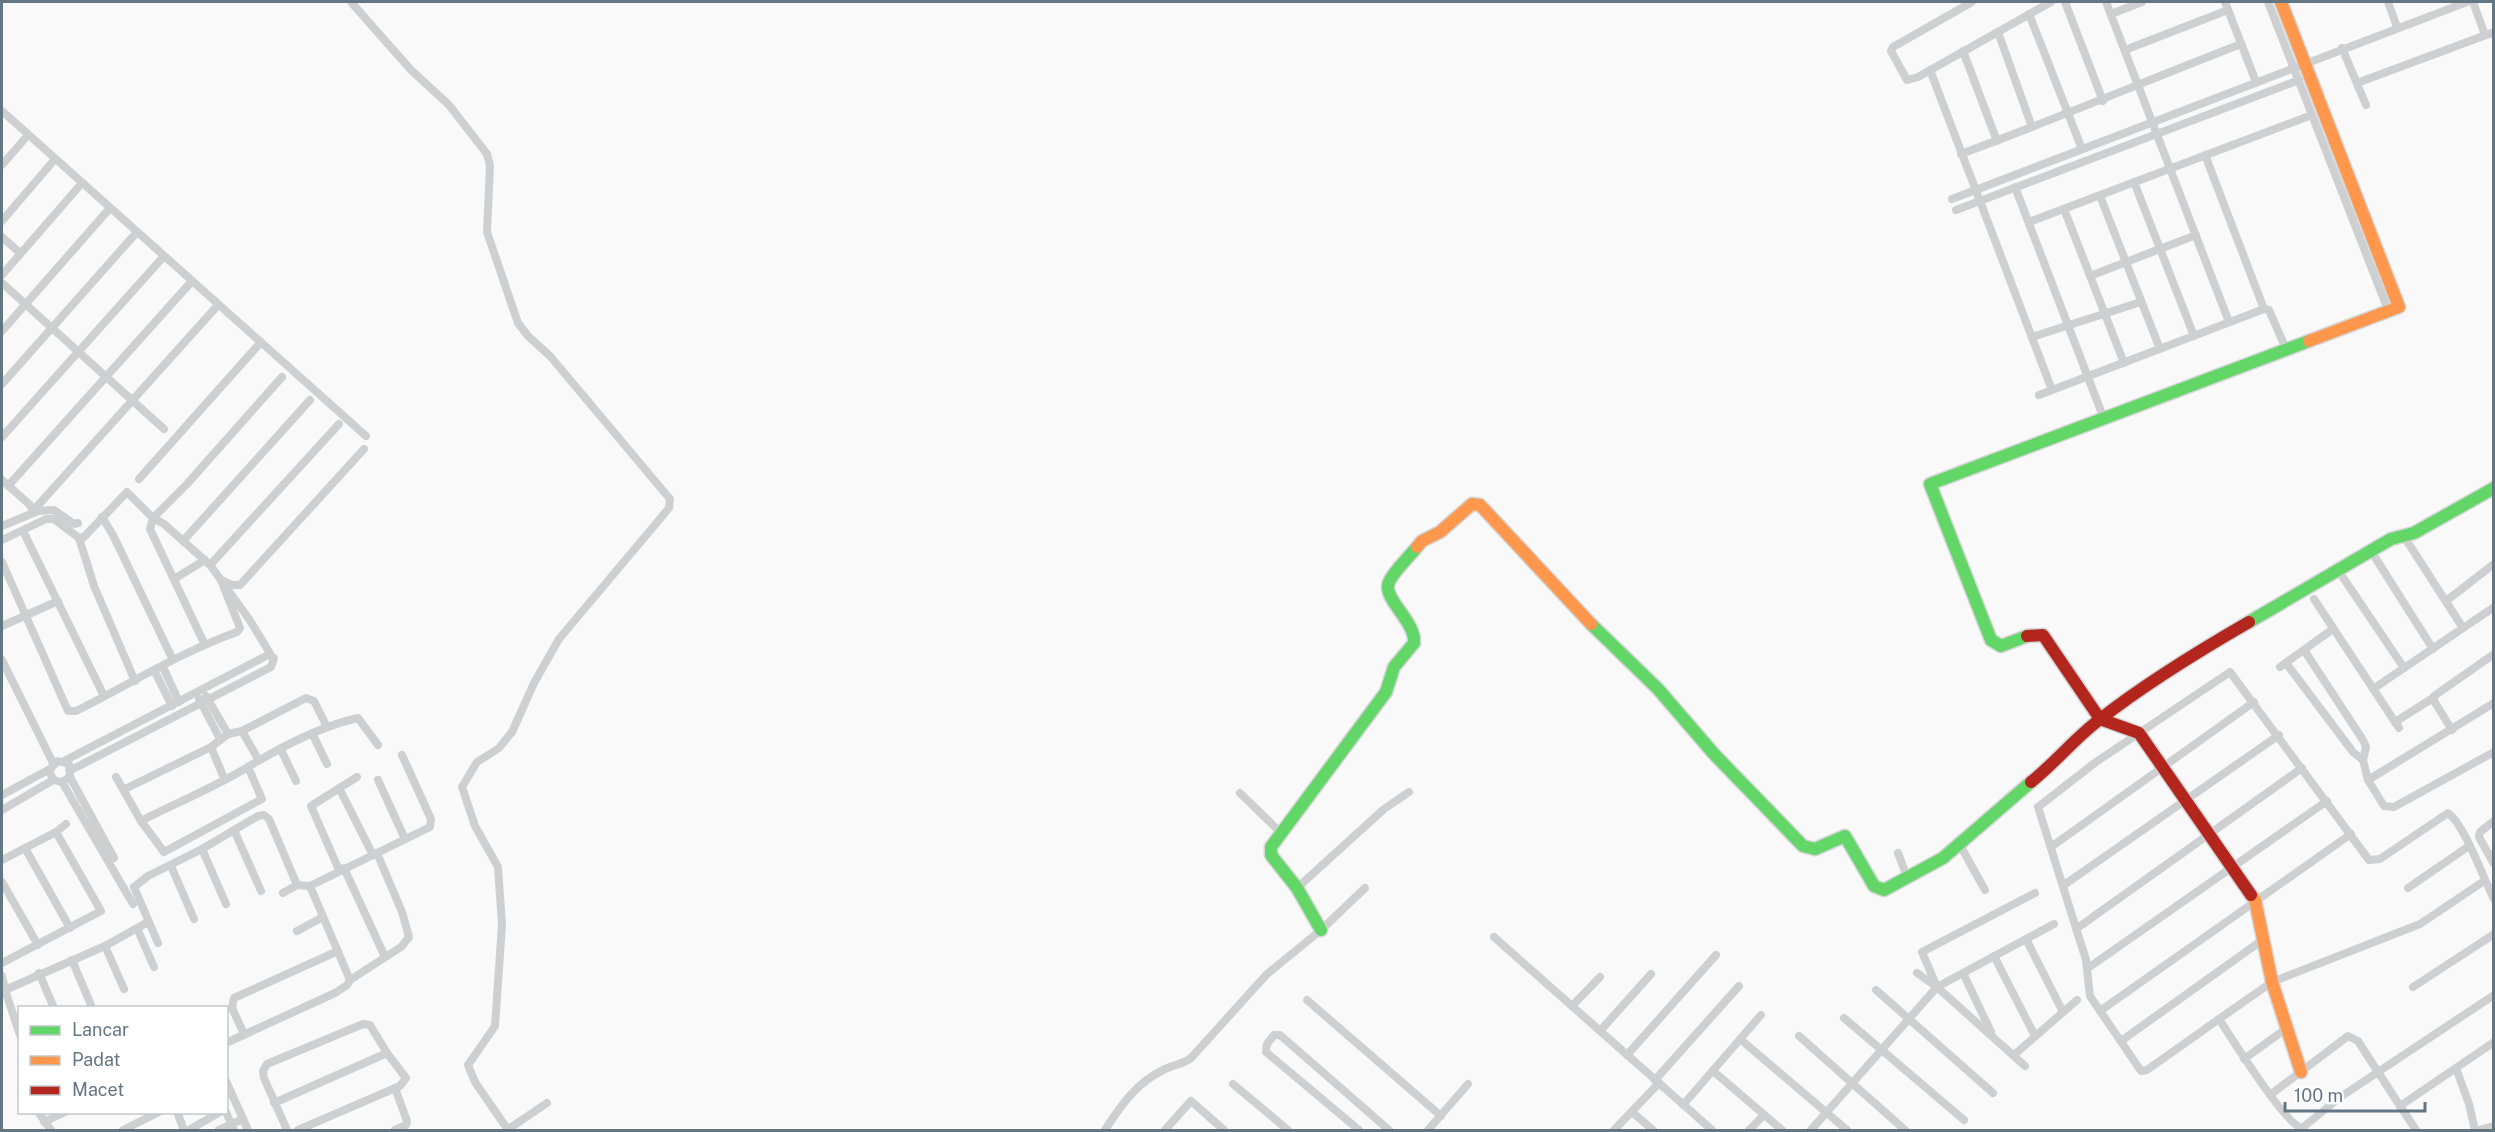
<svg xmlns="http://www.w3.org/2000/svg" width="2495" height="1132" viewBox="0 0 2495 1132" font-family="'Public Sans',sans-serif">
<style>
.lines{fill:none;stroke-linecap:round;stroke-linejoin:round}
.fast-casing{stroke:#d5d6d7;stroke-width:15}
.slow-casing{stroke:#d5d6d7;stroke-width:15}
.jam-casing{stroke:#d5d6d7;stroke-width:15}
.street{stroke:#cecfd0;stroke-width:8}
.fast{stroke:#63d668;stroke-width:12}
.slow{stroke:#ff974d;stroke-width:12}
.jam{stroke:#b3261e;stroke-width:12}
</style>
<rect width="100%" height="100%" fill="#f9f9f9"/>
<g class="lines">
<g class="fast-casing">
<g id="fast">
<polyline points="2249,622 2391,539 2414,533 2494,488"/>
<polyline points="1591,624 1658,689 1714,754 1803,846 1815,849 1845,836 1874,886 1884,890 1943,858 2031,782"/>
<polyline points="2027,636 2001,646 1991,640 1930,484 2309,341"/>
<path d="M1321,930L1297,888L1271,855V847L1386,692L1394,667L1414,643C1416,620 1379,597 1390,580C1397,568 1408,558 1417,547"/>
</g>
</g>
<g class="slow-casing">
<g id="slow">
<polyline points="2281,2 2399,307 2309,341"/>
<polyline points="1417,547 1422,541 1440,532 1472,504 1480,505 1591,624"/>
<polyline points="2251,895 2255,900 2272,982 2301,1072"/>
</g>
</g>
<g class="jam-casing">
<g id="jam">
<polyline points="2027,636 2043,635 2100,719 2139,733 2251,895"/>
<path d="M2031,782C2055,763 2075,738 2099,720C2146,683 2197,652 2249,622"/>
</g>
</g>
<g class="street">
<polyline points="351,2 411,70 449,105 487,154 490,166 487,232 518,323 528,336 550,356 670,499 669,508 659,520 559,639 534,683 512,732 499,748 477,762 462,787 475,826 498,867 502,925 495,1026 468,1065 475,1082 508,1130"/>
<polyline points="1972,2 1893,47 1891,51 1907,80 1918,77 2051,2"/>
<polyline points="2065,2 2103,101"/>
<polyline points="2106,2 2229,322"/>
<polyline points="2225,2 2256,82"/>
<polyline points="2268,2 2388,310"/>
<polyline points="2388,2 2397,27"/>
<polyline points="2473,2 2485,35"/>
<polyline points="2029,14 2082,149"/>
<polyline points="2111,14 2142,2"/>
<polyline points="1998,32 2032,127"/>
<polyline points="2342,48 2366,105"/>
<polyline points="2125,50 2228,10"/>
<polyline points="1963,51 1997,141"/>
<polyline points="1930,70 2052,390"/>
<polyline points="2357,83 2494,32"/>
<polyline points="2,111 366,436"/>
<path d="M1961,154C2056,119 2148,80 2241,44"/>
<polyline points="2205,155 2264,309"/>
<polyline points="2,165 28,135"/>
<polyline points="2134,182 2194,336"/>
<polyline points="2015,187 2104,419"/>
<polyline points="2100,196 2160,349"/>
<polyline points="1952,199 2467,2"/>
<polyline points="2064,209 2124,363"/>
<polyline points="1956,210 2299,80"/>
<polyline points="2,221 55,159"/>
<polyline points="2029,222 2312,115"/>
<polyline points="2,237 20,253"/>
<polyline points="2,275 82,183"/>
<polyline points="2090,276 2196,235"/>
<polyline points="2,283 164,429"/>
<polyline points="2,331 110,208"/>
<polyline points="2032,337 2141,302"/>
<polyline points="2,384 137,232"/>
<polyline points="2039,395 2264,309 2269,310 2286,349"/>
<polyline points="2,437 164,256"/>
<polyline points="139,479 261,342"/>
<polyline points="2,480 30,505 34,513"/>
<polyline points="8,486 192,281"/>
<polyline points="33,511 218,305"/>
<polyline points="102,517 113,535 173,660"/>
<polyline points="2,526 38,511 54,510 74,524 78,523"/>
<polyline points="25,535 104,696"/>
<polyline points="2403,535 2463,628"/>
<polyline points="79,538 94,586 135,681"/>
<path d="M2,540L46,519H54L79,538L84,537L127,492L153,518L164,524L210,565L221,580L240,628L237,632C181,652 130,684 76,711H68L2,562"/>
<polyline points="183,541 310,400"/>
<polyline points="2371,551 2433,649"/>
<polyline points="210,565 339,424"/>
<polyline points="2338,570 2404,668"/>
<polyline points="174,579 205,560"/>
<polyline points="221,580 232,585 240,585 364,449"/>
<polyline points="226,587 249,619 271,655"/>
<polyline points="2314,599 2399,728"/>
<polyline points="2446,601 2494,564"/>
<polyline points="2,626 58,601"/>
<polyline points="204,643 150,529 153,518 187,484 282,377"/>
<polyline points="2304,650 2363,740 2366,747 2363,760"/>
<polyline points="2,660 53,763"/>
<polyline points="2286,663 2353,752 2363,760 2368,780 2494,703"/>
<polyline points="163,667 179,702"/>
<polyline points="2280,667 2333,629"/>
<polyline points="155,672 172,706"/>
<polyline points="2373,689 2494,607"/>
<polyline points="206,696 228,734"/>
<polyline points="199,699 220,739"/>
<polyline points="2395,722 2433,698"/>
<polyline points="2452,730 2434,701 2434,696 2494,654"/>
<polyline points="242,731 258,759"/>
<polyline points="313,735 327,764"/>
<polyline points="211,747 224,778"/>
<polyline points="281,750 296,781"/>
<polyline points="64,761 268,655 274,658 271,667 71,770"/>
<polyline points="70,777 114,858"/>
<polyline points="116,777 141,821 164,852 262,799 248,767"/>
<polyline points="378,780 405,839"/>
<polyline points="2368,780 2384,806 2394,807 2494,752"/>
<path d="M62,782L70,777L69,764L58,761L50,769C50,777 53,781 62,782L133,904"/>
<polyline points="339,788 373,855"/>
<polyline points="125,789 211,747 228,734 242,731 306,698 314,701 327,727"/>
<polyline points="1240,793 1280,832"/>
<polyline points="2,795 50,769"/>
<polyline points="2,810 53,780"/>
<path d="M141,821C176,803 215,787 248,767C281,747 321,726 358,718L378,745"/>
<polyline points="2494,821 2480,832 2479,837 2494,864"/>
<polyline points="234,830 261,891"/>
<polyline points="1960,845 1985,890"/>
<polyline points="2051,847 2254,702"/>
<polyline points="25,848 70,928"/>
<polyline points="202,849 226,904"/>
<polyline points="1898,853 1907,877"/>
<polyline points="2,860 56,832 66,824"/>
<polyline points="171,866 194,919"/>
<polyline points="344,868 385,957"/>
<polyline points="339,870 311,806 357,777"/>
<polyline points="2,882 38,945"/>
<polyline points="2064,885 2279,735"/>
<polyline points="1297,888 1384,809 1409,792"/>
<polyline points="2408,888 2469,846"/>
<polyline points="283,893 297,885 310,886 430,827 431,819 402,755"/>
<path d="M2494,899C2483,878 2465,825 2448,813L2380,859L2369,860L2230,672L2096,762L2038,807L2086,960L2090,996L2141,1071L2147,1070L2219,1019C2231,1037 2286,1126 2302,1128L2342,1096L2494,995"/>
<polyline points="137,928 154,967"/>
<polyline points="2076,929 2302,768"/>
<polyline points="297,931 323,917"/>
<polyline points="1494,937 1712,1130"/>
<polyline points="2026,939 2063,1012"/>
<polyline points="158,943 134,887 148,876 202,849 258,816 264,815 269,819 297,885"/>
<polyline points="105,946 124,989"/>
<polyline points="1994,956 2035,1036"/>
<polyline points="72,960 91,1005"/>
<polyline points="2,963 101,911 56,832"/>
<polyline points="2088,968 2327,801"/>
<polyline points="39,973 54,1008"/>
<polyline points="1917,973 1937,987 2025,1066"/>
<polyline points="1963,973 1991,1032"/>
<polyline points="2,976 5,990"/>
<polyline points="350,980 401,947 409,937 402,912 377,853"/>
<polyline points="1937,987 1922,952 2035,893"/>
<polyline points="2413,987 2494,934"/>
<polyline points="1876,990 1993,1093"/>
<polyline points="1307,1000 1441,1116"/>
<polyline points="1572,1006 1600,977"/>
<polyline points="2100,1011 2351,834"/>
<polyline points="1844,1018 1964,1120"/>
<polyline points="2219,1019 2272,982 2420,924 2484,881"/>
<polyline points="1600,1031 1651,974"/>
<polyline points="244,1034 232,1008 234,998 338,951"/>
<polyline points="20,1035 5,990 105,946 148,922"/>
<polyline points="1799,1036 1905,1130"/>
<polyline points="1740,1039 1847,1130"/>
<polyline points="2121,1041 2261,941"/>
<polyline points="226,1043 335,993 347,985 350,980 310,886"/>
<polyline points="1627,1055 1716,955"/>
<polyline points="2014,1055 2077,1000"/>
<polyline points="2244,1059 2287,1028"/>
<polyline points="2456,1068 2469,1104 2475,1130"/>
<polyline points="1713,1071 1782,1130"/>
<polyline points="1655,1080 1739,986"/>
<polyline points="226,1081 248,1130"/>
<polyline points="1233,1084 1288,1130"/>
<polyline points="395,1088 407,1121 406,1125 395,1130"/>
<polyline points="2270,1095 2348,1036 2358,1041 2400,1106 2494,1042"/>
<polyline points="274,1103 387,1053 406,1078 400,1086 298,1130"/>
<polyline points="1683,1105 1761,1015"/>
<polyline points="2400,1106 2416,1130"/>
<polyline points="38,1112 51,1130"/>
<polyline points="177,1112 184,1130"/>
<polyline points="226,1112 234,1130"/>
<polyline points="1632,1112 1653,1130"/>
<polyline points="44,1122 65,1112"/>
<polyline points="123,1130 159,1112"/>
<polyline points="189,1130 220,1112"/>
<polyline points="219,1130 243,1119"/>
<polyline points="287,1130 264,1078 263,1071 267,1064 363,1024 370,1025 387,1053"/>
<polyline points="507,1130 547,1103"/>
<path d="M1105,1130C1121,1105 1137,1082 1165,1069C1174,1064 1182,1065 1191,1058L1267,974L1321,930L1365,888"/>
<polyline points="1165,1130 1191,1101 1224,1130"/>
<polyline points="1359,1130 1266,1052 1267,1044 1274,1035 1280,1035 1389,1130"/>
<polyline points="1428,1130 1468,1084"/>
<polyline points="1614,1130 1659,1083"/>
<polyline points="1749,1130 1764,1115"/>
<polyline points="1811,1130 1937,987 2054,924"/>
<polyline points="2479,1130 2494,1126"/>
</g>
<use href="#fast" class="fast"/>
<use href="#slow" class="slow"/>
<use href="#jam" class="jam"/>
</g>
<rect width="2495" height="1132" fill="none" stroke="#657683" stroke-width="6"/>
<rect x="18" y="1006" width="210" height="108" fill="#ffffff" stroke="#c1c8cd" stroke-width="1.5"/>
<rect x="30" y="1026" width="30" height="9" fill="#63d668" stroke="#c1c8cd" stroke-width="1.5"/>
<text x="72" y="1036" font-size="18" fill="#657683">Lancar</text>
<rect x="30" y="1056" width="30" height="9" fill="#ff974d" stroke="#c1c8cd" stroke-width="1.5"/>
<text x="72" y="1066" font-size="18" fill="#657683">Padat</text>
<rect x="30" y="1086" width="30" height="9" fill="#b3261e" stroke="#c1c8cd" stroke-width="1.5"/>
<text x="72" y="1096" font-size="18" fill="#657683">Macet</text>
<path d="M2285 1102v9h140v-9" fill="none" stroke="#657683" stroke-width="3"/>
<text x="2294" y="1102" font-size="18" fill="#657683" stroke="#ffffff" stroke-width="4.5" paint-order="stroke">100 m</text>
</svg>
